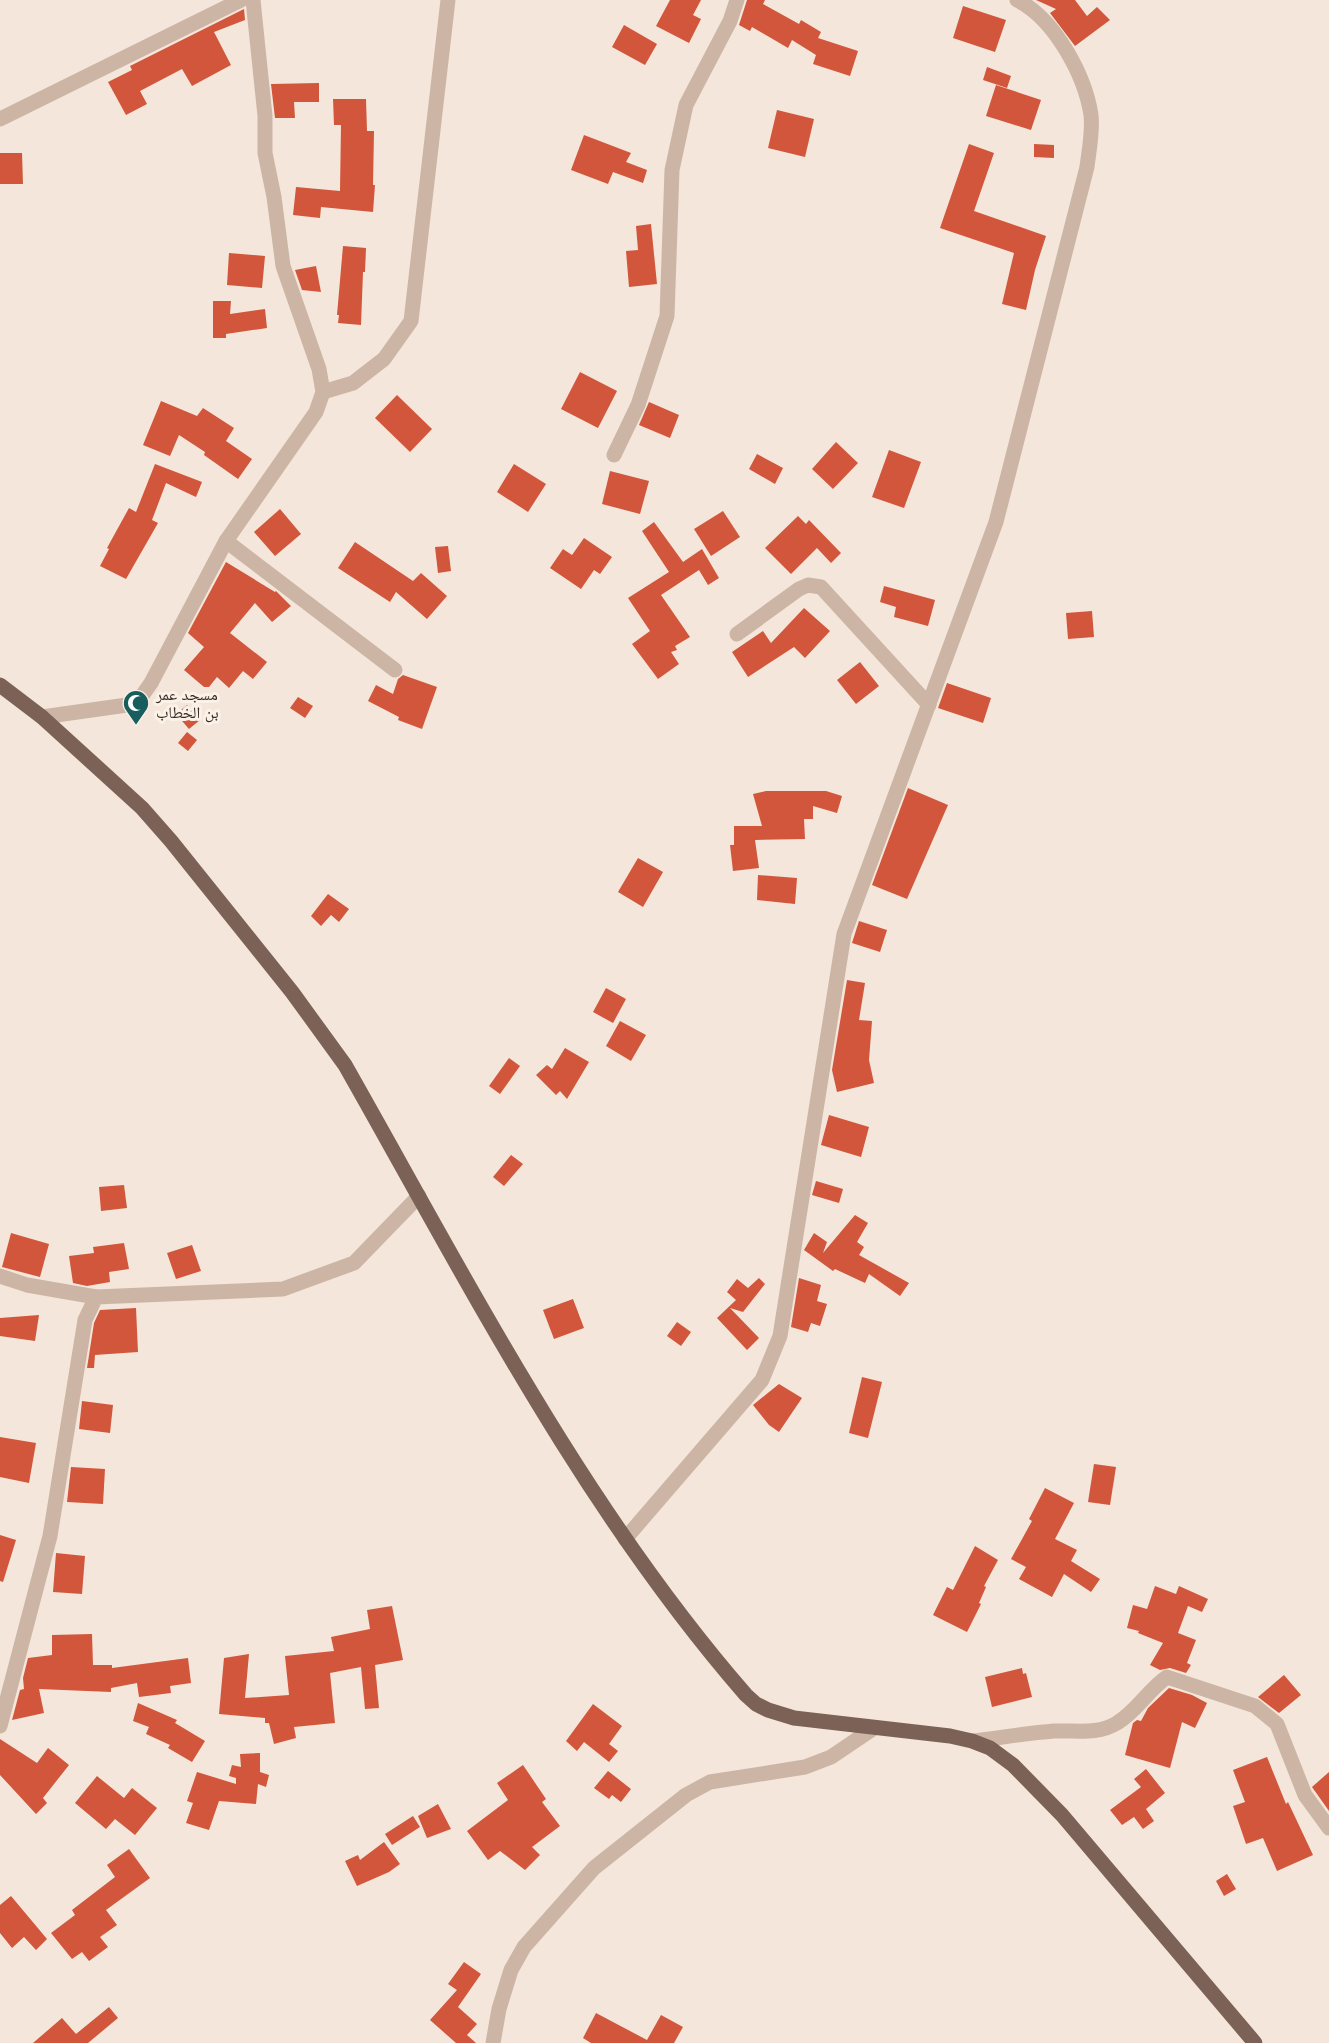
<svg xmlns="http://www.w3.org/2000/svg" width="1329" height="2043" viewBox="0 0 1329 2043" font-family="Helvetica,'Noto Naskh Arabic',sans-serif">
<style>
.building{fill:#d1563b}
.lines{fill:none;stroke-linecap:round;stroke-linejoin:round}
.minor{stroke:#cdb5a5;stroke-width:15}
.major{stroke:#7c6156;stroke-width:15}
.labels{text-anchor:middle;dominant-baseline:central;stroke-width:6;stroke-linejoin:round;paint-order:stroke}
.poi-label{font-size:16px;fill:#382b27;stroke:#fbf1e7;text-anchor:start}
</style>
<rect width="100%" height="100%" fill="#f4e6da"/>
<g class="building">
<polygon points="670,0 701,0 693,15 701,19 689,43 656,26"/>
<polygon points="747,0 765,0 763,4 799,24 801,20 821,32 818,38 858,51 850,76 813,64 816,55 792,40 788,48 752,27 750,31 739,25"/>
<polygon points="1036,0 1075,0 1087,16 1097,7 1110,20 1075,46 1050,13 1056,9"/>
<polygon points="963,6 1006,20 995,52 953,38"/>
<polygon points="244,9 245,20 214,32 231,65 192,86 182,69 140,91 147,104 126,115 108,82 132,70 130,66"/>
<polygon points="624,25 657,44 645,65 612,47"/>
<polygon points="987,67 1011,76 1007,88 983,80"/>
<polygon points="319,83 319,102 294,102 295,118 275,118 271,84"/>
<polygon points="996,85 1041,100 1031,130 986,116"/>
<polygon points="333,99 366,99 367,131 374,131 373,185 375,185 373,212 321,207 320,218 293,215 296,187 340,191 341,125 334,125"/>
<polygon points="777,110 814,119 805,157 768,148"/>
<polygon points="584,135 631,153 626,162 647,170 643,183 613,172 608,184 571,170"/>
<polygon points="969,144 994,153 974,211 1046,236 1035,270 1026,310 1002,304 1014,253 940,228"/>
<polygon points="1034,144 1054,145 1054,158 1034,157"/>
<polygon points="0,153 22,153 23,184 0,184"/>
<polygon points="651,224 657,284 629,287 626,251 638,250 636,226"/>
<polygon points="343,246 366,248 365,272 363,272 361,325 338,323 339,315 337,315"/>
<polygon points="229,253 265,256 262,288 227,285"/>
<polygon points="316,266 321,292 302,290 295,270"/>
<polygon points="213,301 231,301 230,314 265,309 267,328 226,334 226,338 213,338"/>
<polygon points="580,372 617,391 598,428 561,409"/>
<polygon points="397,395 432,429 410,452 375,418"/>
<polygon points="161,401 197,416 203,408 234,428 226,441 252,459 238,479 204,455 205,452 179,435 170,456 143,445"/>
<polygon points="649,402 679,415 670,438 639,425"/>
<polygon points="836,442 858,463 833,489 812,469"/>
<polygon points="889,450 921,462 904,508 872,497"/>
<polygon points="757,454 783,468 775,484 749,469"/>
<polygon points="155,464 202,482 196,497 166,483 152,520 158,523 126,579 100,566 109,549 107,548 129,508 136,512"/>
<polygon points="514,464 546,484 528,512 497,492"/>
<polygon points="610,471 649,481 640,514 602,504"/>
<polygon points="280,509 301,534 275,556 254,532"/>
<polygon points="723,511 740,537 711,556 694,529"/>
<polygon points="798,516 806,524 809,520 841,553 831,563 817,548 791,574 765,548"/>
<polygon points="654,522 683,562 702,549 719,578 708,585 699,570 661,595 690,637 675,646 677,650 671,652 679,664 658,679 632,644 650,631 628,598 669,572 642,531"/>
<polygon points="584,538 612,557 600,574 594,570 581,589 550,568 563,549 572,555"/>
<polygon points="355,542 413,581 421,573 447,596 427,619 396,592 390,602 338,568"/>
<polygon points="448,546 451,571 438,573 435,547"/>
<polygon points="226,562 275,592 276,591 291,606 272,622 255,603 230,633 267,662 253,679 243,671 229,688 217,677 209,687 204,687 184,670 204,647 188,633"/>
<polygon points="884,586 935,600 928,626 894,617 896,607 880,602"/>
<polygon points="804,608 830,631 805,658 794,647 748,677 732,652 763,631 771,643"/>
<polygon points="1092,611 1094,637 1068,639 1066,613"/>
<polygon points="860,662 879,686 856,704 837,680"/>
<polygon points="403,675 437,687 422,729 398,720 399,717 368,701 376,685 393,694 398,679"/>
<polygon points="947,683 991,698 983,723 938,708"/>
<polygon points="298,697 313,706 305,718 290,708"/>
<polygon points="187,705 200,720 189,729 176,714"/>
<polygon points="187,732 197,740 188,751 178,743"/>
<polygon points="908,788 948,805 907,899 872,885"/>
<polygon points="766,791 826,791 842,796 837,813 813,806 813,819 804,819 805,839 755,840 759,868 733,871 730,845 734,845 734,826 762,826 753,794"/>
<polygon points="638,858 663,872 643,907 618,892"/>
<polygon points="758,875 797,878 795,904 757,900"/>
<polygon points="328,894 349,909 339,922 331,915 321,926 311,916"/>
<polygon points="859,921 887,930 880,952 852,943"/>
<polygon points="847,980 865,983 859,1020 872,1021 869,1060 874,1083 837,1092 832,1070"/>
<polygon points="606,988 626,999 613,1023 593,1012"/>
<polygon points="620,1021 646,1035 631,1061 606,1046"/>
<polygon points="565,1048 589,1062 567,1099 560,1091 556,1095 536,1075 547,1065 552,1069"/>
<polygon points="509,1058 520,1066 500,1094 489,1086"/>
<polygon points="829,1115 869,1127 861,1157 821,1145"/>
<polygon points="511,1155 523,1164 504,1186 493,1177"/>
<polygon points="816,1181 843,1189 839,1203 812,1195"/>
<polygon points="124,1185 127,1208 101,1211 99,1187"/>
<polygon points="855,1215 868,1223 857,1242 864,1247 859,1255 909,1283 900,1296 869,1274 865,1283 835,1269 833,1271 804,1250 814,1233 827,1242 823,1253"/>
<polygon points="11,1233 49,1244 40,1277 2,1267"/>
<polygon points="124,1243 129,1269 109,1272 110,1282 87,1286 73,1283 69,1256 94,1253 93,1247"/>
<polygon points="192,1245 201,1271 176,1279 167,1253"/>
<polygon points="759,1278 765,1284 743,1312 730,1308 759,1338 747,1350 717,1318 736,1300 727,1292 737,1279 748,1288"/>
<polygon points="799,1278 821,1285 817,1301 827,1304 820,1326 811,1323 808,1332 791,1327"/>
<polygon points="573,1299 584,1328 554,1339 543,1310"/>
<polygon points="136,1308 138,1352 95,1355 94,1368 87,1368 94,1323 100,1310"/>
<polygon points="39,1315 35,1341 0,1336 0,1318"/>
<polygon points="677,1322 691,1332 681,1346 667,1336"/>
<polygon points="862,1377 882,1382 868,1438 849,1433"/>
<polygon points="779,1384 802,1398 779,1432 769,1425 753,1405"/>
<polygon points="82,1401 113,1405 110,1433 79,1429"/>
<polygon points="0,1437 36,1443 29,1483 0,1477"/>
<polygon points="1094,1464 1116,1467 1110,1505 1088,1502"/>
<polygon points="71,1467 105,1469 103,1504 67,1502"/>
<polygon points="1045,1488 1074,1503 1055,1539 1077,1550 1071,1561 1100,1579 1091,1592 1064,1574 1052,1597 1019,1579 1026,1567 1011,1559 1032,1521 1029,1519"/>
<polygon points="0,1535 16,1540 3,1582 0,1581"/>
<polygon points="975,1546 998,1560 984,1586 986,1587 979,1603 981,1604 967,1632 933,1615 947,1587 953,1590"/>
<polygon points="56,1553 85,1556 82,1594 53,1592"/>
<polygon points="1155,1586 1176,1594 1179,1586 1208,1599 1202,1612 1188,1606 1178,1633 1196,1640 1187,1663 1191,1665 1186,1673 1170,1668 1160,1670 1150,1665 1163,1643 1138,1633 1139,1631 1127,1628 1133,1605 1147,1609"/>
<polygon points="392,1606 403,1660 375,1665 379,1708 365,1709 361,1667 330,1673 335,1723 294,1727 296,1738 274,1744 269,1723 265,1723 265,1718 219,1714 224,1658 249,1654 245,1698 289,1695 285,1656 334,1651 331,1637 370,1629 367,1610"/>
<polygon points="92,1634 93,1665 112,1665 112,1668 188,1658 191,1683 170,1686 171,1693 139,1697 137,1683 111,1688 111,1692 39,1689 44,1713 12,1720 20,1690 24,1689 23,1678 28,1658 52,1655 52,1635"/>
<polygon points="1022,1668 1023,1674 1026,1673 1032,1697 992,1707 985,1677"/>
<polygon points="1284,1675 1301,1695 1279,1713 1258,1697"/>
<polygon points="1169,1688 1192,1695 1207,1703 1195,1728 1182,1722 1170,1768 1125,1755 1133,1723 1137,1720 1141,1721 1148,1708"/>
<polygon points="138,1703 177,1720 175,1723 205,1741 192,1762 168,1748 170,1745 146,1734 149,1727 133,1721"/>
<polygon points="593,1704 622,1726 609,1744 618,1751 609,1762 584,1742 577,1751 566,1741"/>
<polygon points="0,1739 37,1763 48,1748 69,1765 43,1798 47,1803 36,1814 0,1775"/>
<polygon points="260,1753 260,1772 269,1775 266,1787 258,1784 256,1804 219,1801 209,1830 186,1823 193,1803 187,1801 197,1772 236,1784 236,1778 229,1776 232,1765 241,1767 240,1754"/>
<polygon points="1267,1757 1286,1804 1288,1802 1313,1855 1277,1871 1263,1838 1246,1844 1233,1806 1245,1802 1233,1770"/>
<polygon points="523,1765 546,1799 542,1802 560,1826 532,1847 540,1855 525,1870 500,1851 488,1860 467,1831 508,1800 497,1783"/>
<polygon points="1146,1769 1165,1793 1146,1809 1154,1821 1143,1829 1134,1817 1122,1825 1110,1810 1141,1787 1134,1779"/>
<polygon points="608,1771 631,1789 621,1802 612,1795 609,1799 594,1788"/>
<polygon points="1329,1772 1329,1811 1312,1787"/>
<polygon points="97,1776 124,1798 132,1788 157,1808 135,1835 115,1819 106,1829 75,1803"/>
<polygon points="438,1804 451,1829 427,1838 418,1816"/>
<polygon points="413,1816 420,1827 392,1845 385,1834"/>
<polygon points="384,1842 400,1864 389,1872 357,1886 345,1861 358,1855 360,1860"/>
<polygon points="129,1849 150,1878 106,1910 117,1925 100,1937 108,1947 89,1961 82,1952 72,1959 51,1933 75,1915 72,1910 115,1877 107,1865"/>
<polygon points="1227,1874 1236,1889 1224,1896 1216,1881"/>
<polygon points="11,1896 47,1939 36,1950 24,1937 12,1948 0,1933 0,1905"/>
<polygon points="464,1962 481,1974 458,2007 477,2024 467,2035 476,2043 456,2043 430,2020 457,1990 448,1984"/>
<polygon points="109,2007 118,2018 88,2043 33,2043 62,2018 76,2034"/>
<polygon points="596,2013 647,2040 661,2015 683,2027 674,2043 591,2043 583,2038"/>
</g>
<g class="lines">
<g class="minor">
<polyline points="0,119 241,0"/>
<polyline points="323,392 353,383 384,359 411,321 448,0"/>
<polyline points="614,455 638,405 667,316 672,170 686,105 730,21 737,0"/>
<polyline points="226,541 395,670"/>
<polyline points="737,634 799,589 808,585 821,587 929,705"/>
<polyline points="42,717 127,705 139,700 151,683 226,541 316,412 323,392 319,369 283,266 274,197 265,153 265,116 253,0"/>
<polyline points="0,1276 27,1285 96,1297"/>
<path d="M625,1539L762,1380L780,1336L844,934L996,522L1087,167C1089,150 1093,131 1091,115C1085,75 1054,18 1017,0"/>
<polyline points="0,1726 50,1536 85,1320 96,1297 283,1289 354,1263 419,1196"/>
<path d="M972,1741C999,1738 1027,1733 1054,1731C1075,1730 1098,1735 1117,1723C1137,1711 1148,1690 1167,1677L1255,1706L1277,1724L1305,1795L1329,1828"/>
<polyline points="493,2043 499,2009 511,1970 524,1947 594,1868 686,1795 710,1782 805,1767 831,1757 874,1728"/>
</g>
<path class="major" d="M0,685L42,717L142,808L171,841L292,992L345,1065C467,1280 583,1508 746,1695L756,1704L768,1710L794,1718L950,1736L972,1741L990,1748L1013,1765L1062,1815L1255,2043"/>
</g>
<defs>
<g id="mosque-pin" transform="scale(1.35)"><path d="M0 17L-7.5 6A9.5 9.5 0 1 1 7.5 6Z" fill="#185e5e" stroke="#fbf1e7"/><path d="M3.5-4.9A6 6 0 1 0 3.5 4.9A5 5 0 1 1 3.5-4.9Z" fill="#fff"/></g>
</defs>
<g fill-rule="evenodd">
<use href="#mosque-pin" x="136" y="703"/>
</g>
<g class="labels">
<g class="poi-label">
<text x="156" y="694">مسجد عمر<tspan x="156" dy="18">بن الخطاب</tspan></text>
</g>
</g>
</svg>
